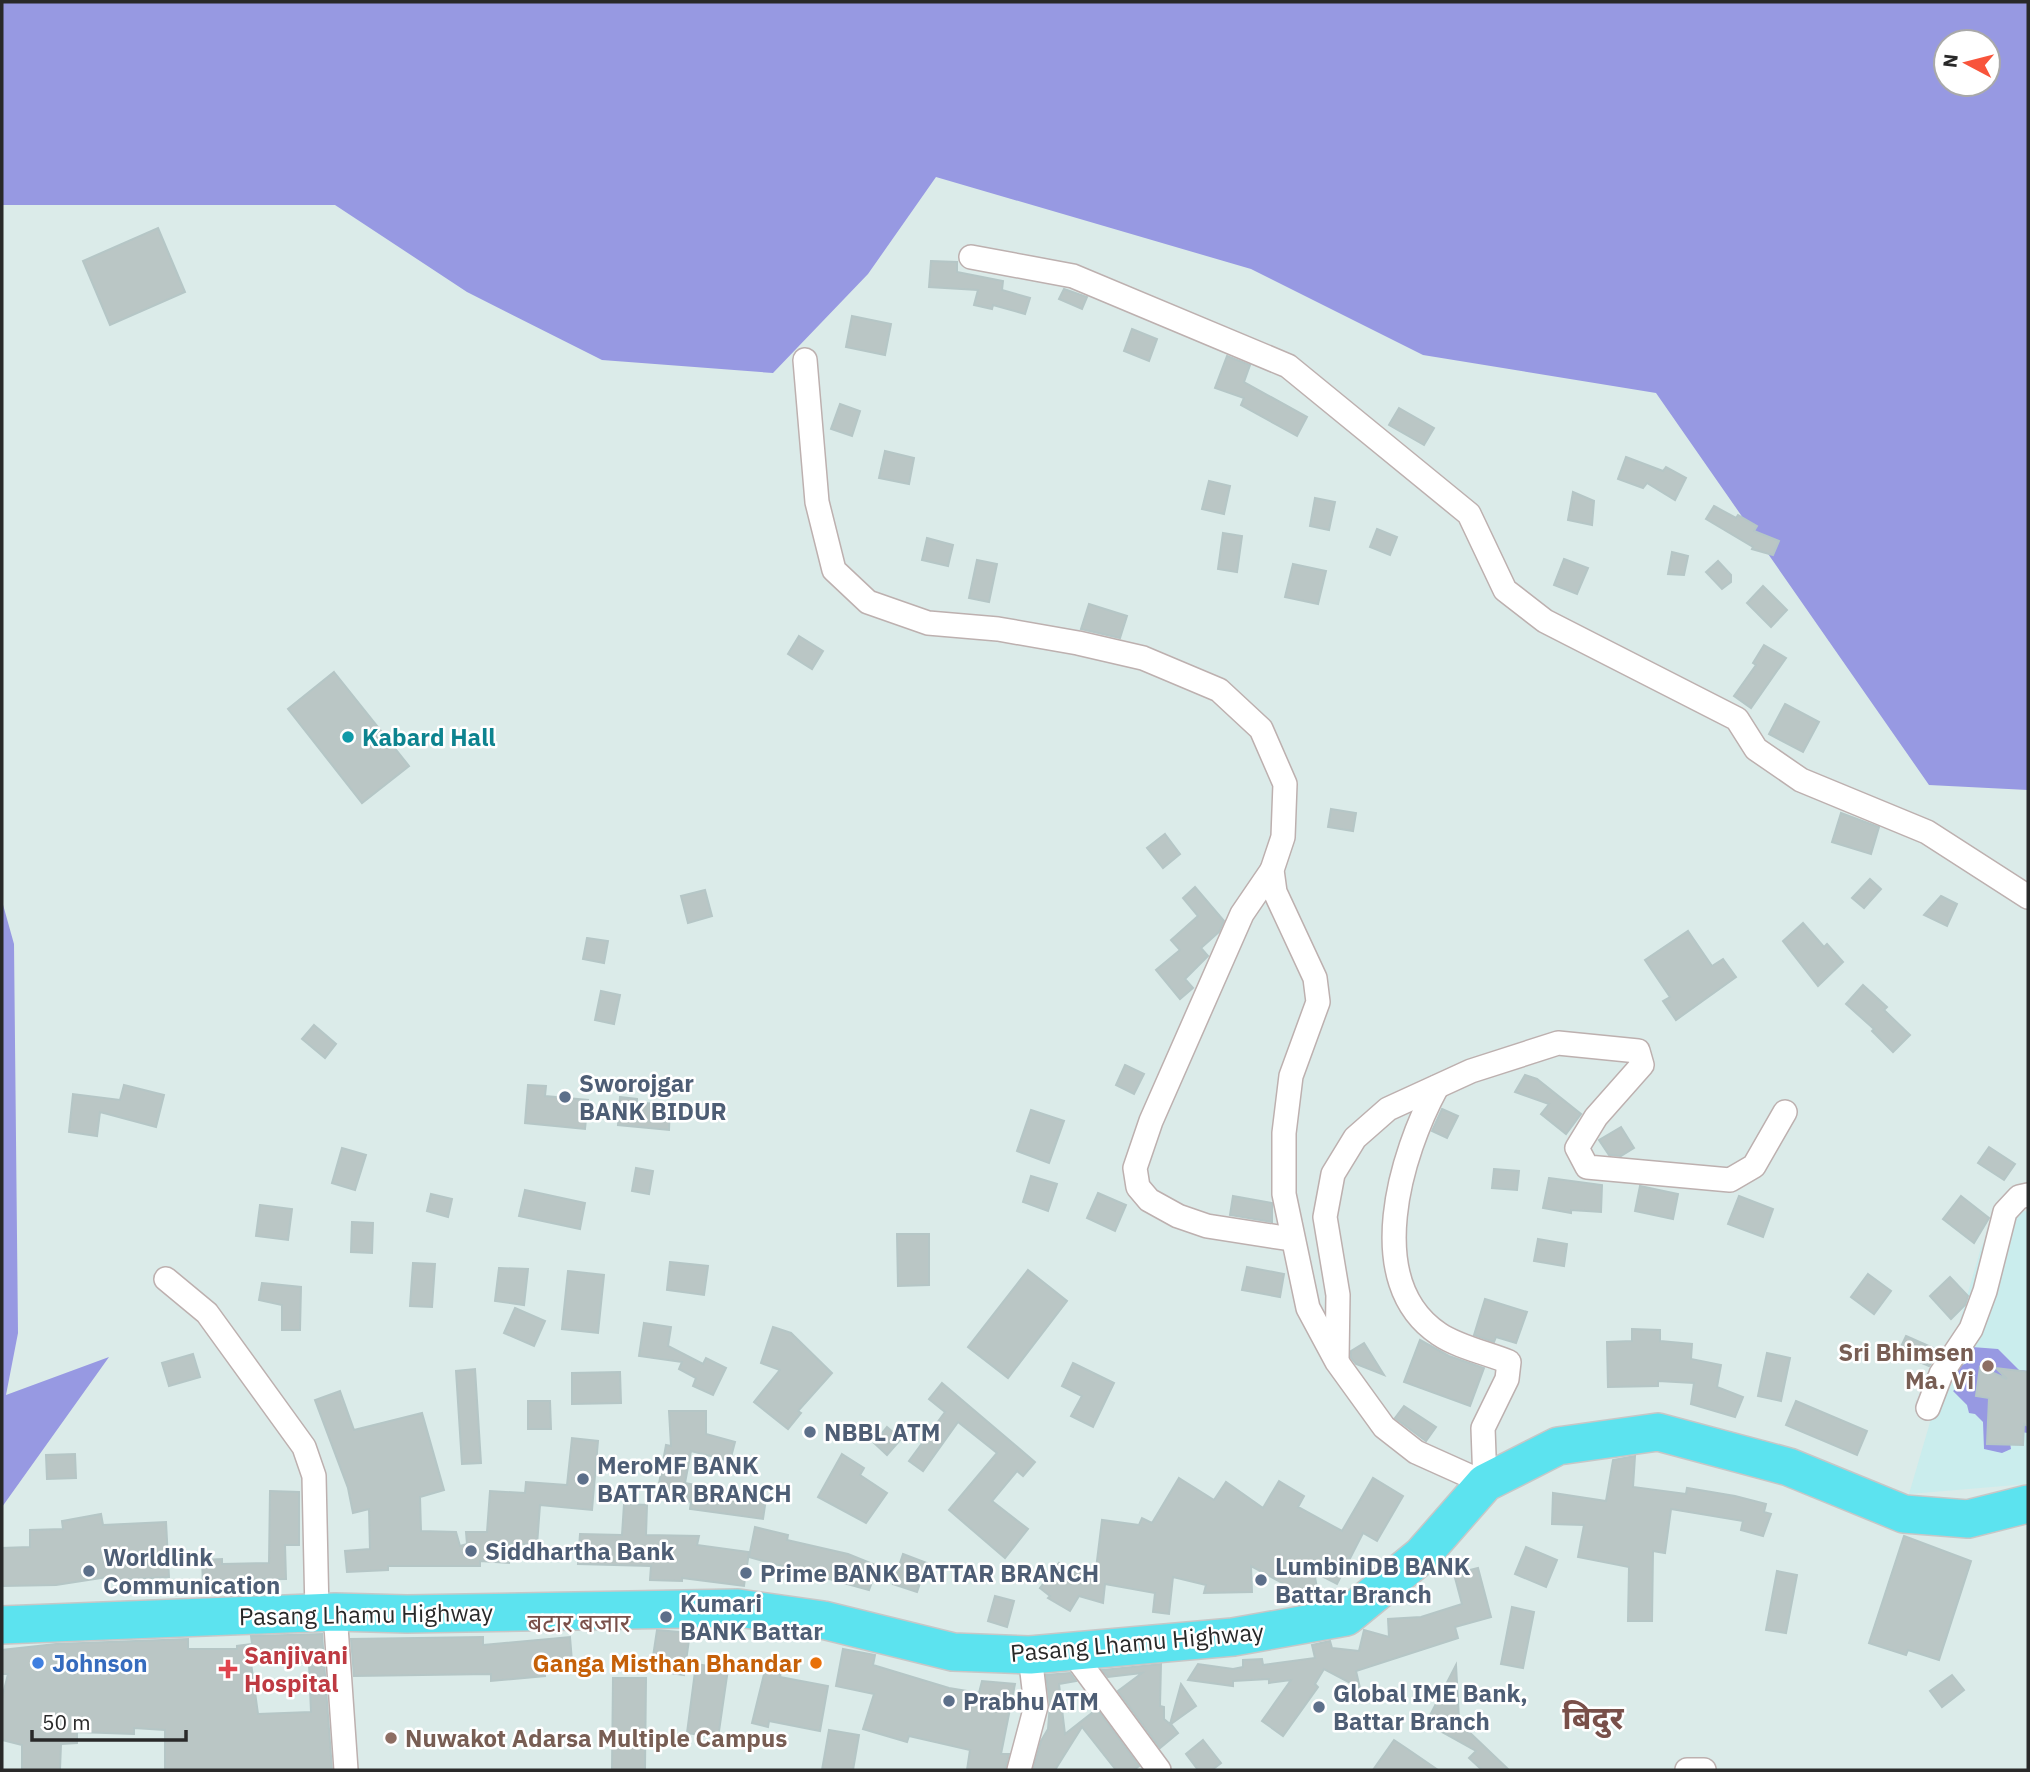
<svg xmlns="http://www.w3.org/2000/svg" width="2030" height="1772" viewBox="0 0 2030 1772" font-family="'IBM Plex Sans','Noto Sans Devanagari',sans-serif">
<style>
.education{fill:#caeded}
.green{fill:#9799e2;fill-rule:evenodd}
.building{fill:#bac6c5;stroke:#b5c6c6;stroke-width:2;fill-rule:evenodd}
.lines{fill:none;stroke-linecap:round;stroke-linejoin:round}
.minor-casing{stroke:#bdb0af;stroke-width:26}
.primary-casing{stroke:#c7c7c7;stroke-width:40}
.minor{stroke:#fff;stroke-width:23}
.primary{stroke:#5ce3ef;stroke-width:37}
.culture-dot{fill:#0f9aa8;stroke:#fff;stroke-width:2.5}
.service-dot{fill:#5c6f8a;stroke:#fff;stroke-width:2.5}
.education-dot{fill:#8d6e63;stroke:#fff;stroke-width:2.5}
.shop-dot{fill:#3f7fe0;stroke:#fff;stroke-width:2.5}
.food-dot{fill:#e8710a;stroke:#fff;stroke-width:2.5}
.health-dot{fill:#e0444e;stroke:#fff;stroke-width:2.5}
.labels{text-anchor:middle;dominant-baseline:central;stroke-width:5;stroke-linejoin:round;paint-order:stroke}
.culture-label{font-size:24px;font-weight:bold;fill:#0d838f;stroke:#fff;text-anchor:start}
.service-label{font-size:24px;font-weight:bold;fill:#4e5e75;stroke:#fff;text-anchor:start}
.education-label{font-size:24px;font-weight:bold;fill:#785e54;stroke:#fff;text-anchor:end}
.street-label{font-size:24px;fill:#292929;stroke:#fff}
.health-label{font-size:24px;font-weight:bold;fill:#be3a42;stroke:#fff;text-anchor:start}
.shop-label{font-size:24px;font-weight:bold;fill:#366cbe;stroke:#fff;text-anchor:start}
.food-label{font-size:24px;font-weight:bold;fill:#c56008;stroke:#fff;text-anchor:end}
.neighbourhood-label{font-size:26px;fill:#79504a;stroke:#fff}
.district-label{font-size:32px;font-weight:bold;fill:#79504a;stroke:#fff}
</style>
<rect width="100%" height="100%" fill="#dbebe9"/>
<polygon class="education" points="2001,1204 2028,1212 2028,1484 1909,1494 1981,1248"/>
<g class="green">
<path d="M2,2H2028V790L1929,785L1656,393L1423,355L1251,269L936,177L868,274L773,373L602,360L467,292L335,205H2ZM1946,42H1988V84H1946Z"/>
<polygon points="2,901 14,944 18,1333 6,1395 109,1357 2,1507"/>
<polygon points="1972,1347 1998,1349 2019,1370 2028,1371 2028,1433 2008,1430 2011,1449 2002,1453 1984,1449 1983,1422 1975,1414 1969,1413 1967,1405 1953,1391 1964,1383 1956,1368 1967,1363 1964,1352"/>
</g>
<g class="building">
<polygon points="158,228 185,292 110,325 83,261"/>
<polygon points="931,261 957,262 957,272 1003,281 1002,290 1030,298 1025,314 993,305 992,309 974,305 978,290 929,287"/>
<polygon points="1064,289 1087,297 1082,309 1059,299"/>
<polygon points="852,316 891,324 885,355 846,347"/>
<polygon points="1132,329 1157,339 1149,361 1124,351"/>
<polygon points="1227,356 1250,365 1244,382 1307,417 1297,436 1241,405 1244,398 1215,388"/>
<polygon points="840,404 860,411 852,436 831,429"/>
<polygon points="1399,408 1434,428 1424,445 1389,425"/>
<polygon points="885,451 914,458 909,484 879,478"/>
<polygon points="1626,457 1663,471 1666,467 1686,478 1675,500 1647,483 1643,488 1618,479"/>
<polygon points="1209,481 1230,486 1224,514 1202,509"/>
<polygon points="1573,492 1594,501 1592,525 1568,520"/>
<polygon points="1315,498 1335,502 1329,530 1310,526"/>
<polygon points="1714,506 1736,518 1738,515 1757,526 1754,531 1779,541 1773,555 1752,549 1753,547 1706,519"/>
<polygon points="1377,529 1397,537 1390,555 1370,547"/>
<polygon points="1223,533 1242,536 1237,572 1218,569"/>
<polygon points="927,538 953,545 948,566 922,560"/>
<polygon points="1672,552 1688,556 1684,575 1668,574"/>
<polygon points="1564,559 1588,568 1577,594 1554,585"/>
<polygon points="977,560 997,564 989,602 969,598"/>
<polygon points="1718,561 1731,575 1731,582 1722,589 1706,572"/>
<polygon points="1293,564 1326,571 1318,604 1285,597"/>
<polygon points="1763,586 1787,610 1771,627 1747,603"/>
<polygon points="1089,604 1127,616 1120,638 1081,629"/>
<polygon points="799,636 823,651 812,669 788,654"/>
<polygon points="1764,645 1786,658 1751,708 1734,696 1756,665 1753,663"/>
<polygon points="334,672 409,766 362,803 288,709"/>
<polygon points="1785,704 1819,722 1803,752 1769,734"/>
<polygon points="1331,809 1356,813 1353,831 1328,827"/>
<polygon points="1841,813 1879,827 1871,854 1832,842"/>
<polygon points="1165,834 1180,854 1163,868 1147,848"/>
<polygon points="1870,879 1881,889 1864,908 1852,898"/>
<polygon points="1195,887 1224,921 1219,932 1201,948 1208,956 1185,979 1193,988 1180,999 1156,970 1180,950 1171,940 1198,916 1183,898"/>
<polygon points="705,890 712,916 688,923 681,896"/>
<polygon points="1941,896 1957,904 1947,926 1924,915"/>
<polygon points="1803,923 1824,947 1827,944 1843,962 1818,986 1783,941"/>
<polygon points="1688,931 1712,966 1723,959 1736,977 1676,1020 1663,1001 1670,997 1645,960"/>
<polygon points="587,938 608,941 604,963 583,959"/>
<polygon points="1863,985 1887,1007 1884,1010 1910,1035 1893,1052 1872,1031 1874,1029 1846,1004"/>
<polygon points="601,991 620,995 614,1024 595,1020"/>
<polygon points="314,1025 336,1044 325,1058 302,1039"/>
<polygon points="1125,1065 1144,1074 1134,1094 1116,1085"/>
<polygon points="1525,1075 1537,1079 1581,1114 1566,1134 1541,1114 1549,1104 1515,1092"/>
<polygon points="124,1085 164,1095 156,1127 100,1112 97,1136 69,1132 73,1094 120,1100"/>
<polygon points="528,1085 546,1086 545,1096 588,1100 585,1129 525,1123"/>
<polygon points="620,1097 637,1099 637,1103 670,1104 669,1130 618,1125"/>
<polygon points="1442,1109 1458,1116 1447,1138 1432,1131"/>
<polygon points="1031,1110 1064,1121 1049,1163 1017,1151"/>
<polygon points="1621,1127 1634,1148 1621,1156 1609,1155 1599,1140"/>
<polygon points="1989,1147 2015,1164 2004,1180 1978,1163"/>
<polygon points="342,1148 366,1155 355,1190 332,1183"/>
<polygon points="636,1168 653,1171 649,1194 632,1191"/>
<polygon points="1494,1169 1519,1171 1517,1190 1492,1188"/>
<polygon points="1031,1176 1057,1184 1048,1211 1023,1202"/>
<polygon points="1549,1178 1602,1185 1601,1212 1571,1210 1571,1213 1543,1208"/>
<polygon points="1640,1186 1678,1194 1673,1219 1635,1211"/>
<polygon points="525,1190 585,1203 580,1229 519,1216"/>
<polygon points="1098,1193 1126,1205 1115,1231 1087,1218"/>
<polygon points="431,1194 452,1199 448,1217 427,1211"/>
<polygon points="1233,1196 1272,1203 1272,1222 1230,1215"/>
<polygon points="1739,1196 1773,1209 1763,1237 1728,1224"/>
<polygon points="1961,1196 1989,1218 1974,1243 1943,1219"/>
<polygon points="260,1205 292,1209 288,1240 256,1236"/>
<polygon points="352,1222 373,1223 372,1253 351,1252"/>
<polygon points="897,1234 929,1234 929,1285 898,1286"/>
<polygon points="1538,1239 1567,1244 1564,1266 1534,1261"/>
<polygon points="670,1262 708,1266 704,1295 667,1290"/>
<polygon points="413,1263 435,1264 432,1307 410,1306"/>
<polygon points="1247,1267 1284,1274 1280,1297 1242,1290"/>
<polygon points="499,1268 528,1269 524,1305 495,1301"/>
<polygon points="1028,1270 1067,1301 1008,1378 968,1347"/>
<polygon points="568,1271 604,1275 598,1333 562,1329"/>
<polygon points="1868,1274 1891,1291 1874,1314 1851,1297"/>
<polygon points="1950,1277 1968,1296 1965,1305 1951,1319 1930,1296"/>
<polygon points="262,1283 301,1287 300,1330 282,1330 282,1305 259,1300"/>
<polygon points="1485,1299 1527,1312 1516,1343 1496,1337 1494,1342 1474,1335"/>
<polygon points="515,1308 545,1321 534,1346 504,1333"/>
<polygon points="644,1323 671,1327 668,1346 703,1364 706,1358 726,1368 713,1395 693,1386 696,1378 679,1369 682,1362 639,1356"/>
<polygon points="773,1327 791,1333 832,1373 798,1411 801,1413 788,1429 754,1402 780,1370 761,1363"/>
<polygon points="1632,1329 1660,1330 1660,1341 1692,1344 1691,1359 1721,1365 1717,1387 1743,1397 1735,1417 1691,1404 1694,1383 1658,1381 1658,1386 1608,1387 1607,1342 1632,1341"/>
<polygon points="1906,1336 1940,1351 1929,1366 1898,1353"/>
<polygon points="1420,1340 1449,1356 1484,1368 1470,1406 1404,1382"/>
<polygon points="1364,1343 1384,1375 1356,1364 1351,1358 1351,1351"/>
<polygon points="1767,1353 1790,1358 1781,1401 1758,1396"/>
<polygon points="193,1354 200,1377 169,1386 162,1363"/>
<polygon points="1073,1363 1114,1383 1093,1427 1071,1416 1082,1396 1062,1386"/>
<polygon points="1980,1367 2007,1379 1996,1368 2028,1372 2028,1426 2024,1424 2023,1445 1987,1444 1989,1398 1976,1396"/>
<polygon points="475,1369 481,1463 462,1464 456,1371"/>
<polygon points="620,1372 621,1403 572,1404 572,1373"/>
<polygon points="942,1383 1035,1462 1023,1476 1017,1471 992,1501 1028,1529 1005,1558 949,1510 997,1453 958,1422 923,1471 909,1461 945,1412 929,1399"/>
<polygon points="340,1391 354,1430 422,1413 444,1490 420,1497 421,1531 456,1532 460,1546 467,1544 466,1532 487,1532 490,1491 525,1493 526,1482 567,1485 572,1438 598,1441 592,1510 540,1505 537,1545 510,1543 509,1563 480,1561 480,1566 388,1566 388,1570 347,1572 345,1551 370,1549 369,1509 353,1513 348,1488 315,1400"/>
<polygon points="528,1401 550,1401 551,1429 528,1429"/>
<polygon points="1796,1401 1867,1431 1857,1455 1786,1425"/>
<polygon points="1404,1406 1436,1427 1426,1441 1395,1418"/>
<polygon points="669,1411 706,1411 706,1434 735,1442 730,1461 691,1451 685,1483 766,1499 763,1519 690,1509 691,1502 657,1495 666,1445 671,1446"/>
<polygon points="887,1427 901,1439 887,1455 874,1443"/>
<polygon points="75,1454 76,1478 47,1479 46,1455"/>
<polygon points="842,1454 864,1468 860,1475 887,1493 866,1523 818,1497"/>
<polygon points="1635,1456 1633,1487 1686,1494 1687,1488 1735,1496 1766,1504 1764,1512 1771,1514 1763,1536 1741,1530 1743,1521 1671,1509 1665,1553 1653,1551 1652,1621 1628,1621 1629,1567 1578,1557 1584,1525 1552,1524 1553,1493 1606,1501 1613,1460"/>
<polygon points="1179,1478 1214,1500 1226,1482 1263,1508 1279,1481 1304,1496 1298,1507 1342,1531 1373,1478 1403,1496 1377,1541 1363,1533 1337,1584 1314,1572 1318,1593 1300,1597 1299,1592 1251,1566 1252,1592 1204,1593 1206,1585 1173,1577 1169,1614 1153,1612 1155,1593 1105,1584 1103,1603 1079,1596 1070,1611 1048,1598 1050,1596 1040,1588 1059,1563 1073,1573 1077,1566 1095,1577 1102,1520 1139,1525 1142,1518 1152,1523"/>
<polygon points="270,1491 299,1492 299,1545 285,1545 286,1579 223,1580 223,1585 203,1586 202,1560 222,1559 222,1564 269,1563"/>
<polygon points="624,1504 647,1505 646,1535 699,1536 697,1545 749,1552 744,1586 682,1578 682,1581 650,1580 651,1566 578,1564 580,1534 622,1535"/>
<polygon points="101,1514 103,1525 166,1522 169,1577 114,1580 114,1576 56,1585 2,1586 2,1548 30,1547 30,1530 63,1529 62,1521"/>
<polygon points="755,1527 788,1535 787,1540 848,1554 878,1566 869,1590 749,1557"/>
<polygon points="1904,1536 1971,1561 1939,1660 1908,1650 1906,1655 1869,1643"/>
<polygon points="1526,1547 1557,1560 1546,1587 1515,1574"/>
<polygon points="903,1554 927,1563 917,1592 893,1584"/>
<polygon points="1478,1568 1491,1617 1455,1627 1458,1638 1356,1671 1360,1688 1324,1669 1315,1684 1318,1687 1283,1736 1262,1721 1291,1680 1269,1683 1269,1679 1233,1681 1233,1686 1188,1680 1198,1664 1233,1669 1243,1667 1243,1660 1262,1659 1263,1665 1315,1658 1312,1645 1330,1641 1332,1648 1359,1651 1364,1630 1389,1637 1388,1619 1421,1617 1462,1604 1454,1574"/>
<polygon points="1777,1571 1797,1575 1786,1633 1766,1630"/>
<polygon points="995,1596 1014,1601 1007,1627 988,1621"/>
<polygon points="1512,1607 1534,1612 1523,1668 1501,1664"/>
<polygon points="657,1630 690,1633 684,1675 651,1670"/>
<path d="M322,1634L332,1770H165V1730L134,1728V1734L77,1732V1743L61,1744L60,1770H22V1745L2,1740V1698L8,1674H2V1650L56,1644L188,1639V1649H237V1646L252,1644L251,1636ZM251,1663H309L311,1712L258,1714Z"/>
<polygon points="483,1637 483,1645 570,1637 572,1661 544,1663 545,1676 491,1681 491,1674 354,1676 351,1639"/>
<polygon points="843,1649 875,1655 873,1665 949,1688 979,1693 982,1681 1015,1684 1001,1754 1009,1754 1005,1770 967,1770 970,1750 909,1736 907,1742 863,1729 874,1694 836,1686"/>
<polygon points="768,1658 783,1662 780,1677 828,1686 820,1731 769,1721 768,1727 752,1723"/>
<polygon points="696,1664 728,1669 718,1738 687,1733"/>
<polygon points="1161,1664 1160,1706 1164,1707 1164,1719 1170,1724 1181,1684 1196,1706 1171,1724 1178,1733 1160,1748 1118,1691 1142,1673 1108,1677 1102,1670"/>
<polygon points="1456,1665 1459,1719 1468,1725 1466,1729 1509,1770 1482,1770 1469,1758 1476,1751 1426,1723"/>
<polygon points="1070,1673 1076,1681 1059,1684 1065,1734 1097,1709 1139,1766 1134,1770 1116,1770 1082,1727 1055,1770 1033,1770 1041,1741 1048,1729 1050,1704 1046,1675"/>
<polygon points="1952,1675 1964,1690 1942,1707 1930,1691"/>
<polygon points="613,1678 646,1678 645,1770 612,1770"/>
<polygon points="829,1730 859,1735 853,1770 822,1770"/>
<polygon points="1203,1740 1221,1763 1212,1770 1198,1770 1186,1754"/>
<polygon points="1394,1740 1406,1748 1438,1770 1373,1770"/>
</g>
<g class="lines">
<g class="minor-casing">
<g id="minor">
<polyline points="971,257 1073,276 1288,366 1469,514 1505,590 1545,621 1737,719 1756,749 1801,780 1927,832 2028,897"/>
<path d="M805,360L817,502L834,570L868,602L928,623L998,629L1078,643L1143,658L1219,690L1261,729L1285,784L1283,837L1272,870L1275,892L1315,978L1318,1002L1291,1076L1284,1133V1194L1308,1308L1337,1362L1384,1427L1416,1452L1485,1483L1483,1428L1507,1379L1509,1362C1487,1353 1458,1347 1439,1334C1361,1282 1401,1153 1437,1087"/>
<polyline points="1272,870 1242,914 1151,1121 1135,1168 1138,1187 1149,1200 1178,1216 1207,1226 1291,1239"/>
<polyline points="166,1279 207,1313 304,1447 314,1476 317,1613"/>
<polyline points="1337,1359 1338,1295 1325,1217 1333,1174 1355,1138 1388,1109 1471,1071 1558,1043 1638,1051 1642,1065 1596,1117 1577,1148 1587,1167 1730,1180 1754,1166 1785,1112"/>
<polyline points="1928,1408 1941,1374 1971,1329 1985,1291 2005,1212 2019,1197 2028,1195"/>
<polyline points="335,1612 346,1770"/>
<polyline points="1072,1652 1159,1770"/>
<polyline points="1019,1770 1036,1706 1030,1655"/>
<polyline points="1687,1770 1704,1770"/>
</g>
</g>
<g class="primary-casing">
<polyline id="primary" points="2,1625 335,1612 407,1614 738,1608 823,1620 953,1652 1030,1655 1233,1637 1346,1617 1422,1555 1485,1483 1558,1446 1658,1432 1789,1467 1904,1514 1968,1519 2028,1504"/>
</g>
<use href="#minor" class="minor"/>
<use href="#primary" class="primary"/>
</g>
<circle class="culture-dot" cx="348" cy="737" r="7"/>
<g class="service-dot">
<circle cx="565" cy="1097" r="7"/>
<circle cx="810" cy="1432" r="7"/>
<circle cx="583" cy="1479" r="7"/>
<circle cx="471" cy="1551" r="7"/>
<circle cx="89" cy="1571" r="7"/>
<circle cx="746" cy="1573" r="7"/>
<circle cx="1261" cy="1580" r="7"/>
<circle cx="666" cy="1617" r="7"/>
<circle cx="949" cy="1701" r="7"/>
<circle cx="1319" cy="1707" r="7"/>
</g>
<g class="education-dot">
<circle cx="1988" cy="1366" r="7"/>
<circle cx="391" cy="1738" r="7"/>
</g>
<circle class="shop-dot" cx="38" cy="1663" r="7"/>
<circle class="food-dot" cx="816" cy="1663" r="7"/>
<path class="health-dot" d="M224.5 1658.5h7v7h7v7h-7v7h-7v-7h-7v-7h7z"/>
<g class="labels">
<g class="culture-label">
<text x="362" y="737">Kabard Hall</text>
</g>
<g class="service-label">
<text x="579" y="1083">Sworojgar<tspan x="579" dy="28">BANK BIDUR</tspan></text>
<text x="824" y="1432">NBBL ATM</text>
<text x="597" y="1465">MeroMF BANK<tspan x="597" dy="28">BATTAR BRANCH</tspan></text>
<text x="485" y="1551">Siddhartha Bank</text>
<text x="103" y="1557">Worldlink<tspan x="103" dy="28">Communication</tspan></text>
<text x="1275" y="1566">LumbiniDB BANK<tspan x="1275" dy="28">Battar Branch</tspan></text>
<text x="760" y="1573">Prime BANK BATTAR BRANCH</text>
<text x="680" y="1603">Kumari<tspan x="680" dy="28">BANK Battar</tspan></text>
<text x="1333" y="1693">Global IME Bank,<tspan x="1333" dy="28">Battar Branch</tspan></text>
<text x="963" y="1701">Prabhu ATM</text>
</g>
<g class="education-label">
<text x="1974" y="1352">Sri Bhimsen<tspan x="1974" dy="28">Ma. Vi</tspan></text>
<text x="405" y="1738" text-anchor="start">Nuwakot Adarsa Multiple Campus</text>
</g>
<g class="street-label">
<text transform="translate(366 1614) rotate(-1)">Pasang Lhamu Highway</text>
<text transform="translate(1137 1642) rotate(-5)">Pasang Lhamu Highway</text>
</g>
<g class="health-label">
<text x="244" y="1655">Sanjivani<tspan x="244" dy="28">Hospital</tspan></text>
</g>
<g class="shop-label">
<text x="52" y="1663">Johnson</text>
</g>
<g class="food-label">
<text x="802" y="1663">Ganga Misthan Bhandar</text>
</g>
<g class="neighbourhood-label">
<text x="579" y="1622">बटार बजार</text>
</g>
<g class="district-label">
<text x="1593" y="1717">बिदुर</text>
</g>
</g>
<rect width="2030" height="1772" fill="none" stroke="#292929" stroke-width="7"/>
<g transform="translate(1967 63) rotate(277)"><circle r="33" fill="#ffffff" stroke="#a9a9a9" stroke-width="2"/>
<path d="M0-5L12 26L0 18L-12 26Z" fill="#f8543b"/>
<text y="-10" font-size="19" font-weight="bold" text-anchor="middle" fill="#292929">N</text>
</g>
<path d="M32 1730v10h154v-10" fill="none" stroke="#292929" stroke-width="3.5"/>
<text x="42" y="1730" font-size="21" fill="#292929" stroke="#ffffff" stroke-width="5" paint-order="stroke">50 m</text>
</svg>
